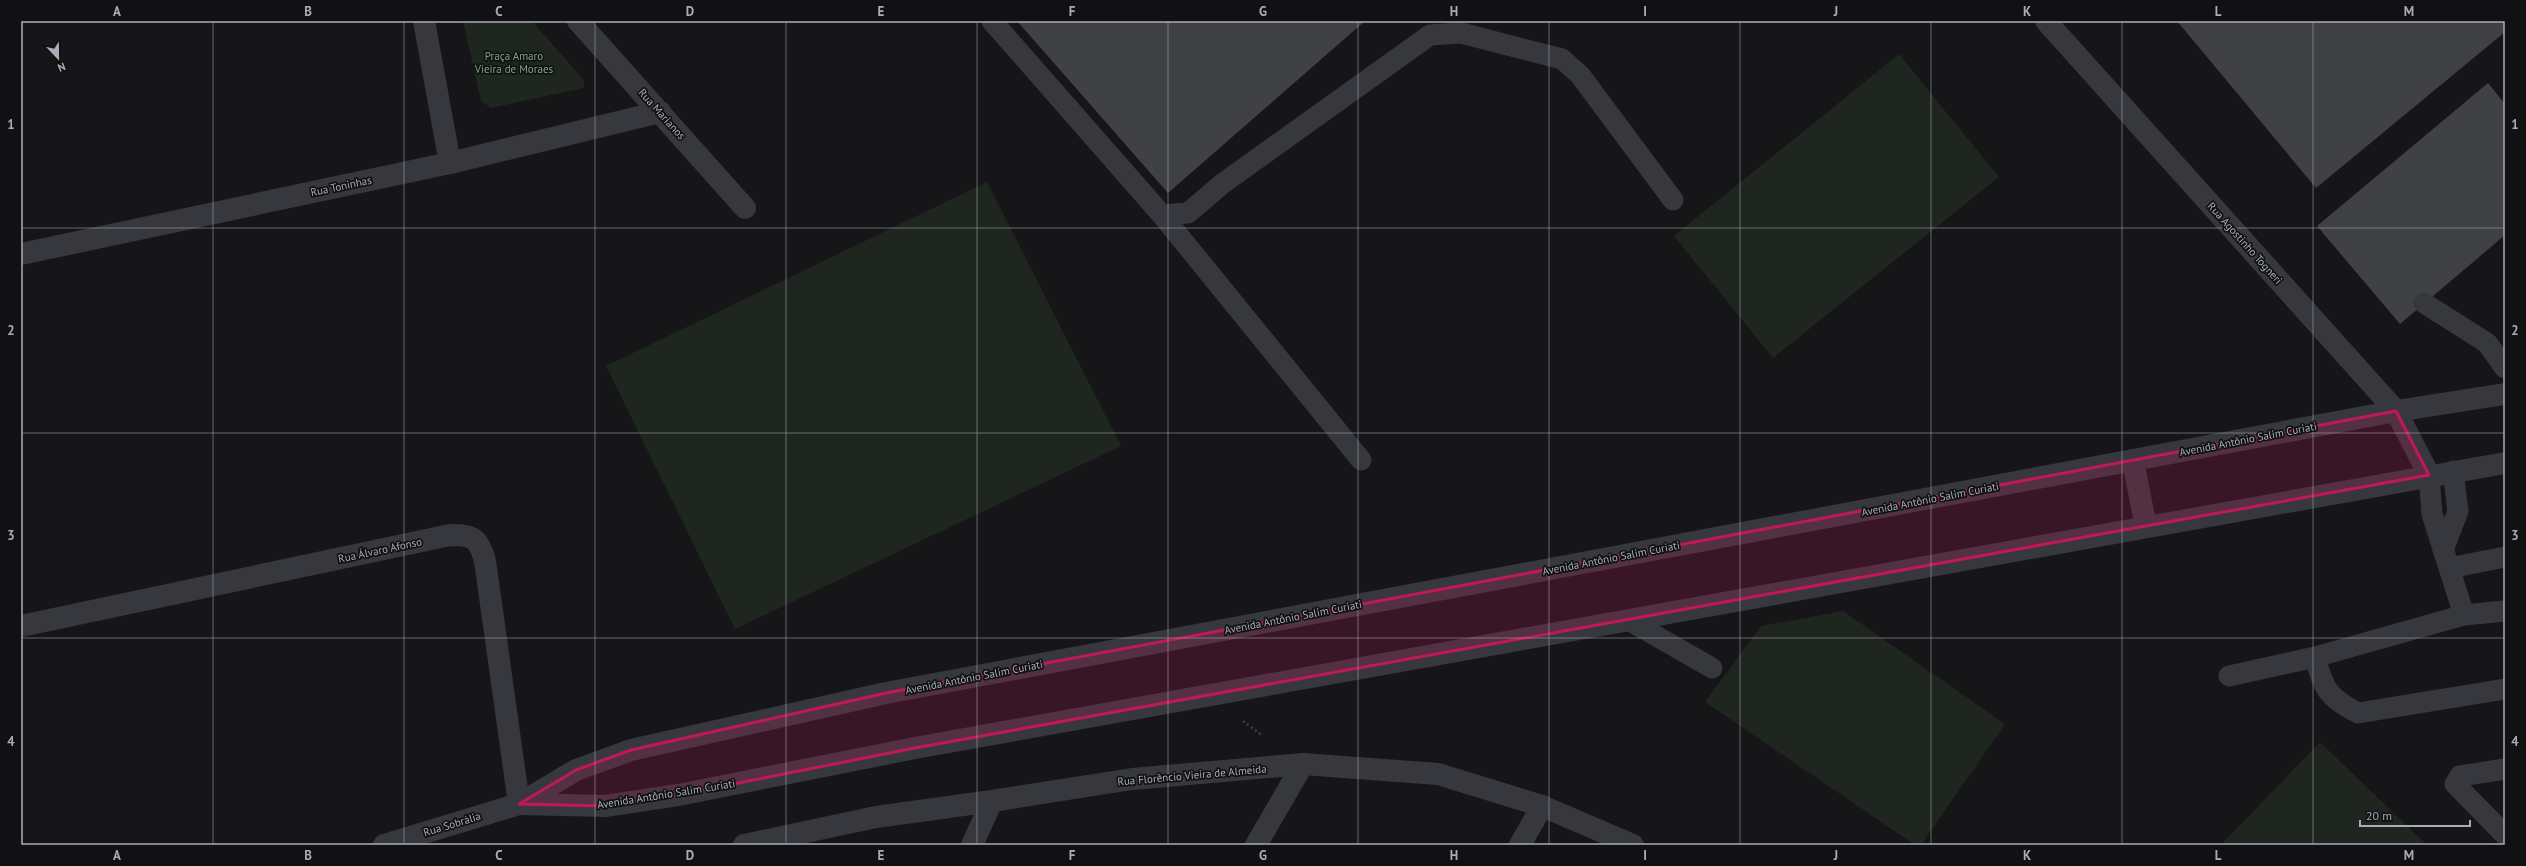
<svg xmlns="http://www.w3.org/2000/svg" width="2526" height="866" viewBox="0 0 2526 866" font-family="'PT Sans',sans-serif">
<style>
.green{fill:#1e261f}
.building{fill:#404145}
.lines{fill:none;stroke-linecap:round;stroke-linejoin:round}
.path{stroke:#3d3f44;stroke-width:2.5;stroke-dasharray:2 3;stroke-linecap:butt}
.service{stroke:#37383d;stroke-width:21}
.minor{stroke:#37383d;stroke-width:22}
.tertiary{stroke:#37383d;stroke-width:22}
.marked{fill:#c2185b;fill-opacity:0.2;stroke:#c2185b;stroke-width:3;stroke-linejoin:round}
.grid{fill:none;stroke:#a8adb8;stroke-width:1;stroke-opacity:0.55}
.labels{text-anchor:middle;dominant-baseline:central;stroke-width:3.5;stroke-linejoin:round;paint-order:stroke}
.park-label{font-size:11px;fill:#7fa381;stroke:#111113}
.street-label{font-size:11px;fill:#a8adb8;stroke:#111113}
.neatline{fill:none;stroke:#a8adb8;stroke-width:1.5}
.grid-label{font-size:13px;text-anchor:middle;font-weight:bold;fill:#a8adb8}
</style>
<rect width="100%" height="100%" fill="#161618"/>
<g class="green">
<polygon points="463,21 532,21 584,80 584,88 491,108 481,101"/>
<polygon points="1899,54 1999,177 1773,358 1674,236"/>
<polygon points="987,182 1121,446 735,629 606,366"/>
<polygon points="1843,611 2005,724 1921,845 1915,845 1705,702 1761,626"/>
<polygon points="2320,742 2427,845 2221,845"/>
</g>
<g class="building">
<polygon points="1017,21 1365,21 1168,193"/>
<polygon points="2177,21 2505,21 2505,32 2316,188"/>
<polygon points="2488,83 2505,104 2505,235 2400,324 2317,226"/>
</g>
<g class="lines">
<polyline class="path" points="1243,721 1263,736"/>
<g class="service">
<polyline points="992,21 1162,215 1188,213 1222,184 1430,35 1461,33 1562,59 1580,75 1673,200"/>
<polyline points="1162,215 1361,460"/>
<polyline points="2424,303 2487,343 2505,368"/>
<polyline points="2429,475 2432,514 2464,615"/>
<polyline points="2443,550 2458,511 2453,471"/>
<polyline points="2449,568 2505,557"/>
<polyline points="1630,621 1712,668"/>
<path d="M2315,657C2324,689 2327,697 2358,713L2505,689"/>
<polyline points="2229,676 2315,657 2464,615 2505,611"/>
<polyline points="2505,769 2460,776 2455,784 2505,835"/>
</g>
<g class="minor">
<polyline points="424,21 450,163"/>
<polyline points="578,21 745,208"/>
<polyline points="2046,21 2396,411 2429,475"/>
<polyline points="21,254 450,163 660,112"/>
<path d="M21,626L450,535C473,535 479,538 485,561L519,804"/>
<polyline points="744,845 876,817 992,801 1132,779 1303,764 1438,774 1542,806 1633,845"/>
<polyline points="972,845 992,801"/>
<polyline points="1256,845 1303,764"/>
<polyline points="1520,845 1542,806"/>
</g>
<g class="tertiary">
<polyline points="2133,461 2146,527"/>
<polyline points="519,804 605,806 678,795 915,748 2505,463"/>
<polyline points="384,845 519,804 576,770 631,750 886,693 2396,411 2505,394"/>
</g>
</g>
<path class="marked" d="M2396,411L2429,475L915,748L678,795L605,806L519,804L576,770L631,750L886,693Z"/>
<path class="grid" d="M213,21V845M404,21V845M595,21V845M786,21V845M977,21V845M1168,21V845M1358,21V845M1549,21V845M1740,21V845M1931,21V845M2122,21V845M2313,21V845M21,228H2505M21,433H2505M21,638H2505"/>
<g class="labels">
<g class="park-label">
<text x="514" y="56">Praça Amaro<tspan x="514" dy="13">Vieira de Moraes</tspan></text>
</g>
<g class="street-label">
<text transform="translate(662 114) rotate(48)">Rua Marianos</text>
<text transform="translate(341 186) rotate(-12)">Rua Toninhas</text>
<text transform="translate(2245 243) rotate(48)">Rua Agostinho Togneri</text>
<text transform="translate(2248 439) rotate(-11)">Avenida Antônio Salim Curiati</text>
<text transform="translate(1930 499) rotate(-11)">Avenida Antônio Salim Curiati</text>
<text transform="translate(380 550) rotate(-12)">Rua Álvaro Afonso</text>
<text transform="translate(1611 558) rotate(-11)">Avenida Antônio Salim Curiati</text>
<text transform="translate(1293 617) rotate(-11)">Avenida Antônio Salim Curiati</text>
<text transform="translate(974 677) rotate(-11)">Avenida Antônio Salim Curiati</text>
<text transform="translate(1192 775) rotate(-5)">Rua Florêncio Vieira de Almeida</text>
<text transform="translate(666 794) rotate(-9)">Avenida Antônio Salim Curiati</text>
<text transform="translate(452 824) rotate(-17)">Rua Sobrália</text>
</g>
</g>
<rect width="2526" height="866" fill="none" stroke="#111113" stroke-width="44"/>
<g transform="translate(58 58) rotate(158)" stroke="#111113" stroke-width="3" paint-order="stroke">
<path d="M0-3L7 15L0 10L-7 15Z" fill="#a8adb8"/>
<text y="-6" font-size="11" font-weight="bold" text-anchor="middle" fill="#a8adb8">N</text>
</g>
<path d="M2360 820v6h110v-6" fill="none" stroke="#a8adb8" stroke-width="2"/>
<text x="2366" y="820" font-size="12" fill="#a8adb8" stroke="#111113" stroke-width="3" paint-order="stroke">20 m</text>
<rect x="22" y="22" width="2482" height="822" class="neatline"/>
<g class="grid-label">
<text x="117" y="16">A</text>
<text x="308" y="16">B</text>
<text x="499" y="16">C</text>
<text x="690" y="16">D</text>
<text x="881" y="16">E</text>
<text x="1072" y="16">F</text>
<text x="1263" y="16">G</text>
<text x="1454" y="16">H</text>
<text x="1645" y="16">I</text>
<text x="1836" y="16">J</text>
<text x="2027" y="16">K</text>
<text x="2218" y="16">L</text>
<text x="2409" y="16">M</text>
<text x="11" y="129">1</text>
<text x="2515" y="129">1</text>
<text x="11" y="335">2</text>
<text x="2515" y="335">2</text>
<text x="11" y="540">3</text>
<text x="2515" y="540">3</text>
<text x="11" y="746">4</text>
<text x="2515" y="746">4</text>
<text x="117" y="860">A</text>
<text x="308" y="860">B</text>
<text x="499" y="860">C</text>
<text x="690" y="860">D</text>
<text x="881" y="860">E</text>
<text x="1072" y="860">F</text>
<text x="1263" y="860">G</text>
<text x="1454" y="860">H</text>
<text x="1645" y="860">I</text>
<text x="1836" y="860">J</text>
<text x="2027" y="860">K</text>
<text x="2218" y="860">L</text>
<text x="2409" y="860">M</text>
</g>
</svg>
